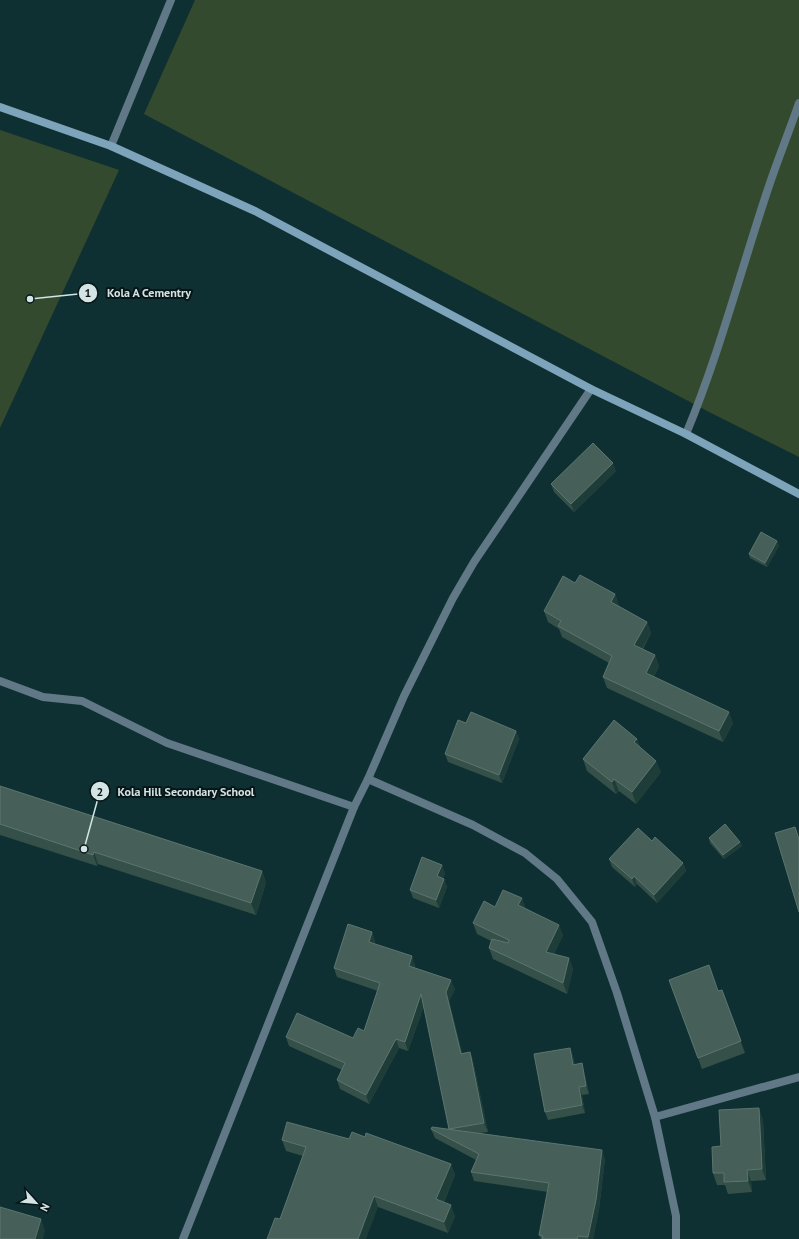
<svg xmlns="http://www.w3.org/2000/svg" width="799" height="1239" viewBox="0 0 799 1239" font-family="'PT Sans',sans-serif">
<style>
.green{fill:#334a2e}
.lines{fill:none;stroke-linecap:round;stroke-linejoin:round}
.lane{stroke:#617886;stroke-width:8}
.street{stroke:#617886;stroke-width:8}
.secondary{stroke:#7ea4bb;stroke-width:8}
.wall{fill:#355048}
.shaded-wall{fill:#1f3d38}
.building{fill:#466059;stroke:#5c756f}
.leader{fill:none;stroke:#d3e4e6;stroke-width:1.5}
.callout-dot{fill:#d3e4e6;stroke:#081516;stroke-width:1.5}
.mark-label{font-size:12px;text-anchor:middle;font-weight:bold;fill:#111}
.callout-label{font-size:12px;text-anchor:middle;font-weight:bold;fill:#d3e4e6;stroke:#081516;stroke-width:4;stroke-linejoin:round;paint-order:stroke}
</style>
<rect width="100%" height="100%" fill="#0f3032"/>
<g class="green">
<polygon points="195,0 799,0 799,457 711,413 144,114"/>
<polygon points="0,130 119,170 0,428"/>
</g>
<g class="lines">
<g class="lane">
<polyline points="111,146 171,0"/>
<path d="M686,434C718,357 739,277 765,198C775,166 788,135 799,103"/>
</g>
<g class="street">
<polyline points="0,681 43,697 82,701 167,743 354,807"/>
<polyline points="368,779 473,825 525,853 557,879 592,922 617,993 655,1117 676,1216 676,1239"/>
<polyline points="655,1117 799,1077"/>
<polyline points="183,1239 354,807 368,779 404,696 453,598 474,562 591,389"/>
</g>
<polyline class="secondary" points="0,107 111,146 255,211 591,389 686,434 799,494"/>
</g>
<g class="wall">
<polygon points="616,471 574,512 554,492 551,484"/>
<polygon points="777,541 779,546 767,567 750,558 749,554"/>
<polygon points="575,583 615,594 619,606 647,622 651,633 643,649 655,655 659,666 654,677 733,723 723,742 607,688 603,677 609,663 562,637 559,629 548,622 544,611"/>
<polygon points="516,731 519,739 502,783 448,762 445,754"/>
<polygon points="637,739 640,747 661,772 636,804 619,791 616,794 587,771 583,759"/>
<polygon points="0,786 262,871 266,883 256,915 98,864 97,866 0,835"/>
<polygon points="709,838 740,842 742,846 724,859 710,843"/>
<polygon points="652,841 683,863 686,871 657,903 637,884 635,887 612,867 609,859"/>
<polygon points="445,873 443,878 444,879 447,887 439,908 413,898 410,890"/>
<polygon points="495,907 526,909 563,935 554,954 569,958 573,969 567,994 493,959 489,948 491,941 477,934 473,923"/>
<polygon points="372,932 375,941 374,944 415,965 415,968 455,989 449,1001 462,1053 470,1052 473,1061 488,1132 479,1133 605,1159 599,1209 593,1239 541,1239 539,1235 548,1192 474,1181 471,1172 476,1160 435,1138 431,1129 449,1129 424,1006 408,1051 399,1048 369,1104 340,1089 337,1080 342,1070 289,1046 286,1037 353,1038 364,1031 378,991 337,977 334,968"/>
<polygon points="669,980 718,991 722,990 745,1053 702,1069"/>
<polygon points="570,1048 573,1056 575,1065 582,1063 584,1071 589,1094 582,1095 585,1113 548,1120 545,1112"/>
<polygon points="763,1120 766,1180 751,1181 752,1192 728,1194 725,1185 717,1185 713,1173 721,1146"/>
<polygon points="365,1137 451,1164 455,1175 444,1202 455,1216 448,1233 378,1207 280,1219 303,1156 286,1151 282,1140 349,1139"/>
</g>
<g class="shaded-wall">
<polygon points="613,463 616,471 574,512 571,504"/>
<polygon points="777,541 779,546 767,567 765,563"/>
<polygon points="615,594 619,606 615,613 611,602"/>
<polygon points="647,622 651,633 638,656 634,645"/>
<polygon points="655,655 659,666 650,685 646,673"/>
<polygon points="729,712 733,723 723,742 719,731"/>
<polygon points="516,731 519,739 502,783 499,775"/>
<polygon points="637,739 641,751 634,742"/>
<polygon points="656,761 661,772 636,804 632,792"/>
<polygon points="614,779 619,791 616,794 612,782"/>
<polygon points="740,842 742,846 724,859 723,855"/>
<polygon points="94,852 98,864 97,866 93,855"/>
<polygon points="683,863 686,871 657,903 654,895"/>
<polygon points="442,865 445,873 440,884 437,876"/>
<polygon points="262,871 266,883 256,915 251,903"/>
<polygon points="634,876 637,884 635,887 632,879"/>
<polygon points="444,879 447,887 439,908 436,900"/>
<polygon points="522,898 526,909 518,905"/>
<polygon points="559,925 563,935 550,963 546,952"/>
<polygon points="372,932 375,941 372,951 369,942"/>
<polygon points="412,956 415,965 412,975 409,966"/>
<polygon points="569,958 573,969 567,994 563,983"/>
<polygon points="451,980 455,989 449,1001 464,1063 461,1054 446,992"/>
<polygon points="421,994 425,1003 408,1051 405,1042"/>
<polygon points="396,1039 399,1048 369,1104 366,1095"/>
<polygon points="570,1048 573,1056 576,1073 573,1065"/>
<polygon points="470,1052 473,1061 488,1132 484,1123"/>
<polygon points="582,1063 584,1071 589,1094 586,1086"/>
<polygon points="579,1087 582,1095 585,1113 582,1105"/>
<polygon points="759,1108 763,1120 766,1180 762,1169"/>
<polygon points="602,1150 605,1159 599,1209 593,1239 589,1239 588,1237"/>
<polygon points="451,1164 455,1175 440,1210 436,1199"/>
<polygon points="747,1170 751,1181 752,1192 748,1181"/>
<polygon points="374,1196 378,1207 366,1239 358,1239"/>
<polygon points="451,1205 455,1216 448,1233 444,1222"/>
<polygon points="41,1219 45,1230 43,1239 35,1239"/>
</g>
<g class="building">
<polygon points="593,443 613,463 571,504 551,484"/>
<polygon points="761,532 777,541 765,563 749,554"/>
<polygon points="580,575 615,594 611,602 647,622 634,645 655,655 646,673 729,712 719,731 603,677 612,656 558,626 561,621 544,611 563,576 575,583"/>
<polygon points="471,712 516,731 499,775 445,754 458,720 466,723"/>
<polygon points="614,720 637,739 634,742 656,761 632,792 614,779 612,782 583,759"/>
<polygon points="0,786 262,871 251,903 94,852 93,855 0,824"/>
<polygon points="725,824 740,842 723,855 709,838"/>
<polygon points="795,827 799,839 799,912 775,833"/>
<polygon points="638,828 652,841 655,837 683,863 654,895 634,876 632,879 609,859"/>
<polygon points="422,857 442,865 437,876 444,879 436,900 410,890"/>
<polygon points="503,890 522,898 518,905 559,925 546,952 569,958 563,983 489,948 492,939 508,943 509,940 473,923 484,901 495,907"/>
<polygon points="348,924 372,932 369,942 412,956 409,966 451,980 446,992 461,1054 470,1052 484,1123 449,1129 421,994 405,1042 396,1039 366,1095 337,1080 345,1063 286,1037 297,1013 353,1038 358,1028 364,1031 380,983 334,968"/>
<polygon points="709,965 718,991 722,990 741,1041 698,1058 669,980"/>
<polygon points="570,1048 573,1065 582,1063 586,1086 579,1087 582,1105 545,1112 534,1054"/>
<polygon points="759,1108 762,1169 747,1170 748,1181 724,1182 724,1173 713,1173 712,1147 721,1146 719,1110"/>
<polygon points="287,1122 349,1139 352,1132 365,1137 366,1133 451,1164 436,1199 451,1205 444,1222 374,1196 358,1239 267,1239 275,1218 280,1219 306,1147 282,1140"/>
<polygon points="432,1127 602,1150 596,1200 588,1237 578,1236 577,1239 542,1239 543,1236 539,1235 549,1183 471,1172 479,1154 431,1129"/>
<polygon points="0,1207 41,1219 35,1239 0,1239"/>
</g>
<path class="leader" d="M30 299L88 293M84 849L100 791"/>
<g class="callout-dot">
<circle cx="30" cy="299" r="4"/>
<circle cx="84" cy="849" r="4"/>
<circle cx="88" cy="293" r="10"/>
<circle cx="100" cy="791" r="10"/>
</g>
<g class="mark-label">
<text x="88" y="297">1</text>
<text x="100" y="796">2</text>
</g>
<g class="callout-label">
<text x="149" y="297">Kola A Cementry</text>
<text x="186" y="796">Kola Hill Secondary School</text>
</g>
<g transform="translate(36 1203) rotate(117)" stroke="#081516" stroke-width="3" paint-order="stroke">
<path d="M0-3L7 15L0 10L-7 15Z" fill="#d3e4e6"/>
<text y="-6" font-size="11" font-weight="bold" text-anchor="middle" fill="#d3e4e6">N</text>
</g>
</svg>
